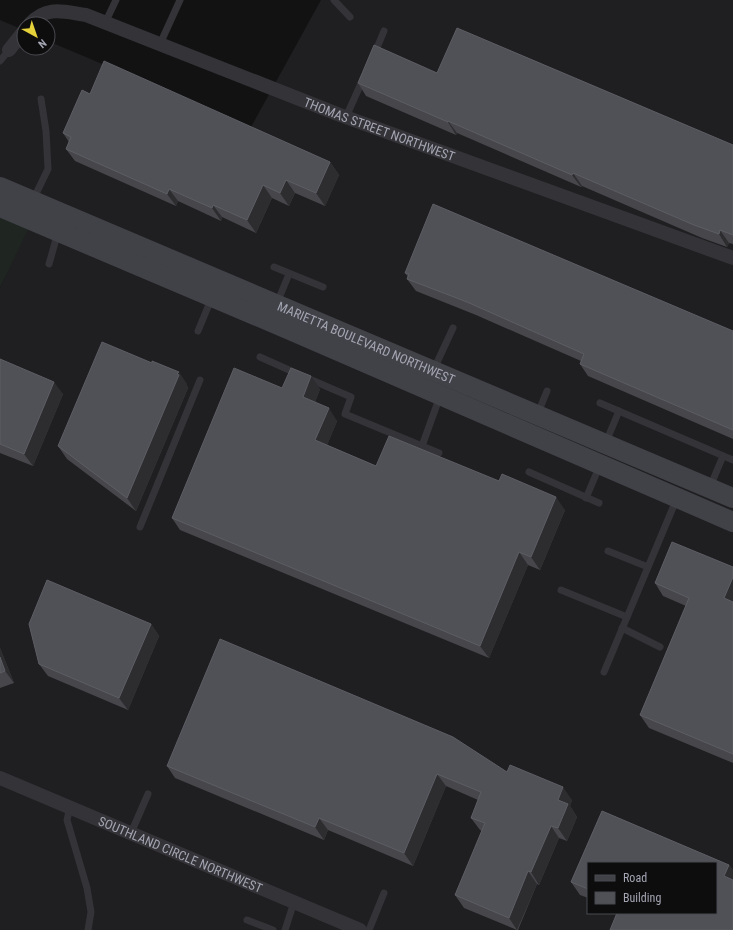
<svg xmlns="http://www.w3.org/2000/svg" width="733" height="930" viewBox="0 0 733 930" font-family="'Roboto Condensed',sans-serif">
<style>
.built{fill:#1f1e20;fill-rule:evenodd}
.green{fill:#1f2621}
.lines{fill:none;stroke-linecap:round;stroke-linejoin:round}
.lane{stroke:#343338;stroke-width:7}
.street{stroke:#343338;stroke-width:14}
.secondary{stroke:#414248;stroke-width:20}
.wall{fill:#46464b}
.shaded-wall{fill:#2d2d30}
.building{fill:#505156;stroke:#5d5e65}
.labels{text-anchor:middle;dominant-baseline:central;stroke-width:3.5;stroke-linejoin:round;paint-order:stroke}
.street-label{font-size:13px;fill:#a4a6b3;stroke:#0d0d0e}
</style>
<rect width="100%" height="100%" fill="#121213"/>
<path class="built" d="M321,0H733V930H0V288L33,217L0,208V20L24,30V48H48V41L251,127ZM588,863H716V913H588Z"/>
<polygon class="green" points="0,208 34,217 0,288"/>
<g class="lines">
<g class="lane">
<polyline points="334,0 350,17"/>
<polyline points="105,23 116,0"/>
<polyline points="160,44 180,0"/>
<polyline points="374,55 384,31"/>
<polyline points="0,61 9,50"/>
<polyline points="346,117 363,79"/>
<polyline points="33,200 48,169 46,131 41,99"/>
<polyline points="49,264 58,232"/>
<polyline points="274,267 323,287"/>
<polyline points="277,303 289,274"/>
<polyline points="198,331 212,297"/>
<polyline points="260,357 298,374"/>
<polyline points="434,369 453,328"/>
<polyline points="307,378 351,397 345,414 439,453"/>
<polyline points="600,403 733,460"/>
<polyline points="538,413 547,391"/>
<polyline points="606,442 619,411"/>
<polyline points="422,446 440,396"/>
<polyline points="529,472 599,503"/>
<polyline points="710,487 723,456"/>
<polyline points="586,498 600,465"/>
<polyline points="140,527 200,380"/>
<polyline points="608,551 648,567"/>
<polyline points="561,590 627,617"/>
<polyline points="622,628 660,647"/>
<polyline points="604,672 677,498"/>
<polyline points="70,807 67,820 87,888 91,912 88,930"/>
<polyline points="131,833 148,794"/>
<polyline points="247,920 273,930"/>
<polyline points="285,930 294,902"/>
<polyline points="369,930 384,893"/>
</g>
<g class="street">
<path id="s1" d="M30,24C47,5 64,12 86,15L340,115L733,258"/>
<polyline points="9,50 24,31"/>
<path id="s2" d="M0,778L360,930"/>
</g>
<g class="secondary">
<path id="s3" d="M0,187L733,498"/>
<polyline points="0,207 290,330 733,522"/>
</g>
</g>
<g class="wall">
<polygon points="437,73 733,145 733,244 729,243 727,247 702,238 582,186 581,187 457,133 456,135 366,96 358,83"/>
<polygon points="90,94 330,162 339,175 325,206 295,193 289,206 272,198 256,233 222,217 221,221 178,201 176,206 75,161 66,149 69,142 63,133"/>
<polygon points="405,273 733,331 733,439 588,376 580,364 581,361 476,315 416,291 407,279 408,277"/>
<polygon points="0,359 63,394 33,466 0,453"/>
<polygon points="187,384 187,386 188,388 136,511 67,459 58,446"/>
<polygon points="282,388 320,389 315,402 337,421 327,445 376,466 565,510 540,570 528,565 489,658 180,530 172,518"/>
<polygon points="733,567 733,763 649,728 640,715 686,606 663,596 655,583"/>
<polygon points="151,624 159,636 128,710 48,676 39,664"/>
<polygon points="0,648 14,683 0,688"/>
<polygon points="167,766 507,772 572,800 570,806 577,817 567,841 559,838 539,885 537,884 518,930 517,930 464,908 455,895 482,831 480,830 471,818 478,800 446,786 413,866 328,830 324,840 175,778"/>
<polygon points="602,811 729,865 733,870 733,930 610,930 617,913 716,913 716,863 588,863 588,898 580,895 571,882"/>
</g>
<g class="shaded-wall">
<polygon points="448,121 457,133 456,135 448,122"/>
<polygon points="330,162 339,175 325,206 316,193"/>
<polygon points="573,173 582,186 581,187 572,175"/>
<polygon points="286,180 295,193 289,206 280,193"/>
<polygon points="263,185 272,198 256,233 247,220"/>
<polygon points="169,189 178,201 176,206 167,194"/>
<polygon points="213,205 222,217 221,221 212,208"/>
<polygon points="720,230 729,243 727,247 719,234"/>
<polygon points="179,372 187,384 187,386 188,388 136,511 127,498"/>
<polygon points="311,376 320,389 312,410 303,397"/>
<polygon points="54,382 63,394 33,466 24,454"/>
<polygon points="329,408 337,421 324,453 315,440"/>
<polygon points="556,497 565,510 540,570 531,557"/>
<polygon points="519,552 528,565 489,658 480,646"/>
<polygon points="733,577 733,610 724,598"/>
<polygon points="151,624 159,636 128,710 119,698"/>
<polygon points="0,648 14,683 5,671 0,657"/>
<polygon points="437,774 446,786 413,866 404,853"/>
<polygon points="563,787 572,800 570,806 577,817 567,841 558,828 558,800"/>
<polygon points="319,818 328,830 324,840 315,827"/>
<polygon points="551,826 559,838 539,885 531,872"/>
<polygon points="729,865 733,870 733,888 724,876"/>
<polygon points="528,871 537,884 517,930 509,918"/>
</g>
<g class="building">
<polygon points="457,28 733,145 733,235 720,230 719,234 694,225 573,173 572,175 448,121 448,122 358,83 374,45 437,73"/>
<polygon points="104,61 330,162 316,193 286,180 280,193 263,185 247,220 213,205 212,208 169,189 167,194 66,149 71,137 63,133 82,90 90,94"/>
<polygon points="433,204 733,331 733,430 580,364 584,354 467,302 407,279 409,274 405,273"/>
<polygon points="102,342 152,363 152,361 179,372 177,374 179,375 127,498 58,446"/>
<polygon points="0,359 54,382 24,454 0,444"/>
<polygon points="234,368 282,388 291,368 311,376 303,397 329,408 315,440 376,466 389,436 499,481 502,474 556,497 531,557 519,552 480,646 172,518"/>
<polygon points="672,542 733,567 733,577 724,598 733,602 733,754 640,715 689,598 655,583"/>
<polygon points="47,580 151,624 119,698 39,664 29,624"/>
<polygon points="220,639 453,737 507,772 510,765 563,787 558,800 568,804 558,828 551,826 531,872 528,871 509,918 455,895 485,823 471,818 481,792 437,774 404,853 319,818 315,827 167,766"/>
<polygon points="0,657 5,671 0,673"/>
<polygon points="602,811 729,865 724,876 733,880 733,930 610,930 617,913 716,913 716,863 588,863 588,889 571,882"/>
</g>
<g class="labels">
<g class="street-label">
<text stroke="none"><textPath href="#s1" startOffset="375">THOMAS STREET NORTHWEST</textPath></text>
<text stroke="none"><textPath href="#s3" startOffset="398">MARIETTA BOULEVARD NORTHWEST</textPath></text>
<text stroke="none"><textPath href="#s2" startOffset="196">SOUTHLAND CIRCLE NORTHWEST</textPath></text>
</g>
</g>
<rect x="587" y="862" width="130" height="52" fill="#0d0d0e" stroke="#494a50"/>
<rect x="595" y="875" width="20" height="6" fill="#414248" stroke="#494a50"/>
<text x="623" y="882" font-size="12" fill="#a4a6b3">Road</text>
<rect x="595" y="892" width="20" height="12" fill="#505156" stroke="#494a50"/>
<text x="623" y="902" font-size="12" fill="#a4a6b3">Building</text>
<g transform="translate(36 36) rotate(140)"><circle r="19" fill="#0d0d0e" stroke="#494a50"/>
<path d="M0-3L7 15L0 10L-7 15Z" fill="#e5d139"/>
<text y="-6" font-size="11" font-weight="bold" text-anchor="middle" fill="#a4a6b3">N</text>
</g>
</svg>
